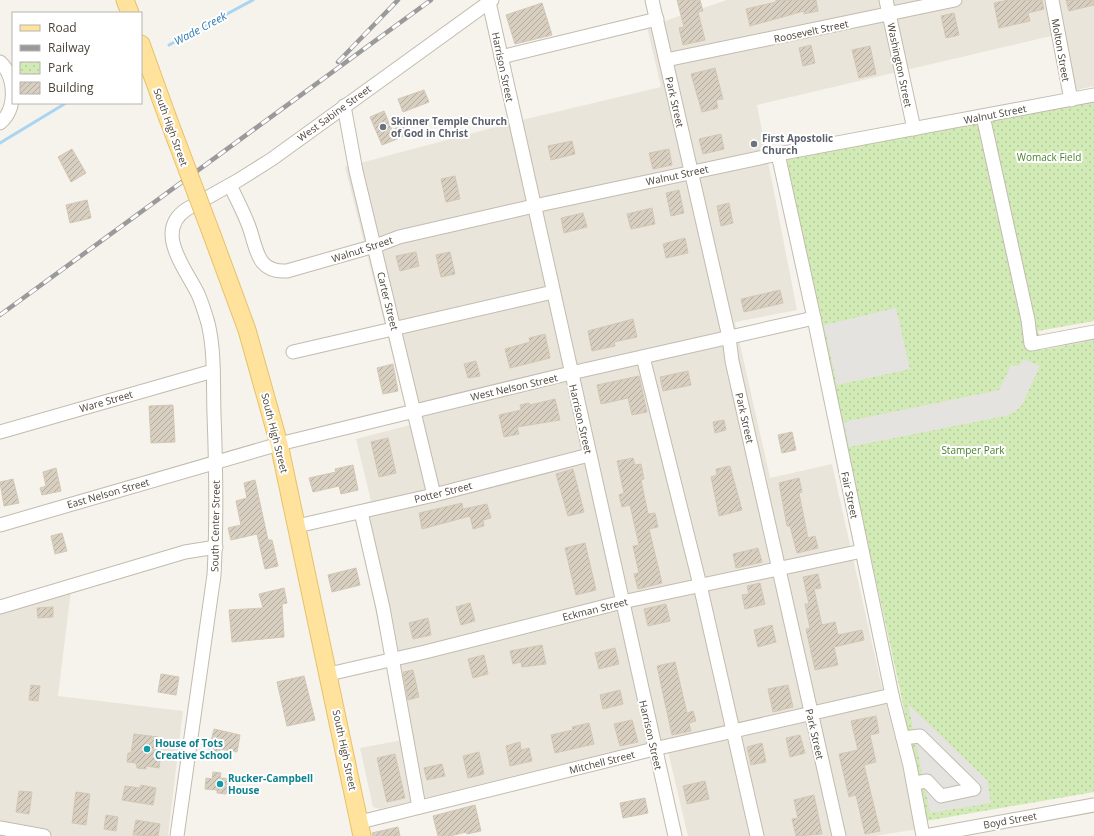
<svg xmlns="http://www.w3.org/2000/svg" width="1094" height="836" viewBox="0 0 1094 836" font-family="'Open Sans',sans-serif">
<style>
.residential{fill:#eae5da}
.park{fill:url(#park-dots)}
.parking{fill:#e5e3e0}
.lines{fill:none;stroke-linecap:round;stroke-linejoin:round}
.stream{stroke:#a9d4f2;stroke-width:3}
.building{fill:url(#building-hatch);stroke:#d3c7b4}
.minor-casing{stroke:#c2bbae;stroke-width:15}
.major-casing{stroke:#e6c16a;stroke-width:19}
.minor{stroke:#fff;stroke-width:13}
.major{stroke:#ffe39c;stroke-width:17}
.rail-casing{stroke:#9a9a9a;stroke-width:4.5}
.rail{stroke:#fff;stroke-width:3;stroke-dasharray:9;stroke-linecap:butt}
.major-bridge-casing{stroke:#e6c16a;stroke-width:19;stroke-linecap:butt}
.major-bridge{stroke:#ffe39c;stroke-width:17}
.worship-dot{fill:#6b7280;stroke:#fff;stroke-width:1.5}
.culture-dot{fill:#0f9aa8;stroke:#fff;stroke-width:1.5}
.labels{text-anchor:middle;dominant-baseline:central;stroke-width:4;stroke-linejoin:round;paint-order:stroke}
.street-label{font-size:10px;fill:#4b4439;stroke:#fff}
.worship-label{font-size:10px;font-weight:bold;fill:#5b616d;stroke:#fff;text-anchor:start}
.park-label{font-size:10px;fill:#4a7f2a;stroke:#fff}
.culture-label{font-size:10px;font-weight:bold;fill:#0d838f;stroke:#fff;text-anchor:start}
.water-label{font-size:11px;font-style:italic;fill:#2e7ab2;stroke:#fff}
</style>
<defs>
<pattern id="park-dots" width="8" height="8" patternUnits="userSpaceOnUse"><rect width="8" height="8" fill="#d2eab5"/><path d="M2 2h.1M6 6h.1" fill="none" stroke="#b6ca9c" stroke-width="1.8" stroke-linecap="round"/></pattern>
<pattern id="building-hatch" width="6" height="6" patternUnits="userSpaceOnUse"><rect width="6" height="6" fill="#d8cfc1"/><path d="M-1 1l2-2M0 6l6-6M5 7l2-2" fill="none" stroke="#b1aa9e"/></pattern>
</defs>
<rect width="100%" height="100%" fill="#f6f3ec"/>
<g class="residential">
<polygon points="727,0 1094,0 1094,86 1076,90 1064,33 757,105 797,310 735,322 770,478 832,464 880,679 918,829 875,836 688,836 665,739 380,809 373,807 360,748 402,740 354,506 371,501 356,439 410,425 345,167 526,119 661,87 647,27"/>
<polygon points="71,590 58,696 183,711 168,836 0,836 0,610"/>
</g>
<polygon class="park" points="1094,103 1094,321 1038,331 1042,350 1094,340 1094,792 926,821 900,690 784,158"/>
<g class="parking">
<polygon points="896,308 910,369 837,385 824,325"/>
<polygon points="1023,359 1040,366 1022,405 1015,412 1005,416 849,447 844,422 999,390 1011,365 1019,366"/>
<polygon points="908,704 987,780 991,803 930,813"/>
</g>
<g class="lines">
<g class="stream">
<polyline points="169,45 253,0"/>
<polyline points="0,143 66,103"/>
</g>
</g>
<g class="building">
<polygon points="677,0 700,0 703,11 698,12 705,40 683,45 679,28 684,27"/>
<polygon points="776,0 816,0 818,11 804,14 804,11 750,26 746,9 776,2"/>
<polygon points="1008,0 1042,0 1044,9 1028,13 1030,21 999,28 994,3"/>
<polygon points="1066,0 1094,0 1094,5 1069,11"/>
<polygon points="542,3 552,35 515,44 506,15"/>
<polygon points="954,13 959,35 946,38 941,16"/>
<polygon points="811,45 815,63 803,66 799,48"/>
<polygon points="870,46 876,74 859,78 852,50"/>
<polygon points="715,68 723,99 716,100 718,108 702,112 691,74"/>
<polygon points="424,90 429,102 403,112 398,99"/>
<polygon points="384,111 392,130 403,125 407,135 382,145 370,117"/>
<polygon points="721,134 724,149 703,154 699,139"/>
<polygon points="572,141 575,154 551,160 548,146"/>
<polygon points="72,149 86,173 71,182 58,157"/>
<polygon points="669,149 672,165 653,169 649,153"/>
<polygon points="455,176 460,199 446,202 441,179"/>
<polygon points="679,190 684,213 671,216 666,193"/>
<polygon points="87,200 91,218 70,223 66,205"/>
<polygon points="729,203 733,223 721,226 717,206"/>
<polygon points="652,208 655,224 631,229 627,214"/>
<polygon points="583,213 587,227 564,233 561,218"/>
<polygon points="685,238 688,253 666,258 663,244"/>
<polygon points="416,252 419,266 400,271 396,256"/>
<polygon points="450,252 455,274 441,277 436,255"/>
<polygon points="780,290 783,303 744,312 741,299"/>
<polygon points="633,319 637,337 614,342 615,346 592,351 588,331"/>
<polygon points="545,334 550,358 510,368 505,349 530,342 529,338"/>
<polygon points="476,361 480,376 468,378 464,364"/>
<polygon points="393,364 398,391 383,394 377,368"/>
<polygon points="688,371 691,385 663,391 660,377"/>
<polygon points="639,376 647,412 632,415 628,398 601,404 597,385"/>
<polygon points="555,399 560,420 517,427 519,434 504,437 499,415 521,410 520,405 529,403 530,405"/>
<polygon points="173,405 175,442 151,443 149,406"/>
<polygon points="724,420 726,430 715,433 713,422"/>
<polygon points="792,432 796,450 782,453 778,435"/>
<polygon points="388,438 396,473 379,477 371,442"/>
<polygon points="633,458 635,465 641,464 644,479 641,480 648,514 655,513 658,527 649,529 662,583 638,589 634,574 639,573 633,546 639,545 630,505 622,507 619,495 624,493 617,461"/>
<polygon points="353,465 358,490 341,494 339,486 313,492 309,478 336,472 335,469"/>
<polygon points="730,466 742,510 719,516 711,477 717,475 716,469"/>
<polygon points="56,468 61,491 42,495 40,488 46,486 43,472"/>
<polygon points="573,469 584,512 568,516 556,474"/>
<polygon points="799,478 802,492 799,493 808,538 815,536 818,548 797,553 790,526 787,526 779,483"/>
<polygon points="13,479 19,503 4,506 0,482"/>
<polygon points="255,480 268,540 272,540 278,566 265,569 257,534 231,540 228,528 241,525 236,501 247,498 244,483"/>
<polygon points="462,503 463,509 487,504 491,518 483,520 484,526 473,529 470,516 422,529 419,513"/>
<polygon points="62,533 67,551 55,554 51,536"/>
<polygon points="585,543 596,590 576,595 565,548"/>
<polygon points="758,548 762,562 736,568 733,554"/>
<polygon points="356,568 360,585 332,592 328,575"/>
<polygon points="818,574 821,588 814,589 822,625 835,622 838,635 862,630 864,640 834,647 838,665 815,670 806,629 810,628 805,604 809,604 803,577"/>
<polygon points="760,583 765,604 745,609 742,595 749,594 747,586"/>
<polygon points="284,588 287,603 282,604 284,637 232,642 229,610 263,608 259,594"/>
<polygon points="470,603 475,621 461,625 456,607"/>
<polygon points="666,604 670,621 648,626 644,609"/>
<polygon points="53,607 53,617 38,618 37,608"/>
<polygon points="428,618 431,635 413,639 409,623"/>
<polygon points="772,625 776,642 758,647 754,630"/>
<polygon points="542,645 546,664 522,667 521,662 513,664 510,651"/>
<polygon points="615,648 619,664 599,669 595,653"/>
<polygon points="484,655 488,674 473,678 468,659"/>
<polygon points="675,662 687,713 693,711 696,721 689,723 691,731 672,735 657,666"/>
<polygon points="413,670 419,697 408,700 403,672"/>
<polygon points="161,674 179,677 176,695 158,692"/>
<polygon points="304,676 315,720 287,726 277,682"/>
<polygon points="31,685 40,686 38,701 29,700"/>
<polygon points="788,685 793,707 773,712 768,689"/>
<polygon points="620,690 623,704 603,709 600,695"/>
<polygon points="876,716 879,733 870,735 876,762 864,765 880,831 865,834 856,795 849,797 839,754 858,750 851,721"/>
<polygon points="632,720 638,742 620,746 614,724"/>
<polygon points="589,723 594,744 555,753 551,735 573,730 572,727"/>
<polygon points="214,729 240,735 237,752 220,749 220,752 209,750"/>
<polygon points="134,734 158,737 157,744 162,745 159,768 146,766 146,769 137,768 136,763 127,762 128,753 131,753"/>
<polygon points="800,735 805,753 790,757 786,738"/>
<polygon points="520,742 521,750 529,748 532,761 510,766 506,746"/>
<polygon points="762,743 766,762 751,765 747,747"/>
<polygon points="479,752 484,774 468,778 463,756"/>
<polygon points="395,754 405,798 387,802 377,758"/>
<polygon points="442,764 445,776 427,780 424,768"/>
<polygon points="213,772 221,773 220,778 235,779 234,790 227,789 226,794 217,793 217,790 205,789 206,778 212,779"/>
<polygon points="705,781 709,799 687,804 683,786"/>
<polygon points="141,785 156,788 153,805 122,800 125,786 140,788"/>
<polygon points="19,791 32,792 29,814 16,812"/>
<polygon points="76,792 90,794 86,825 72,823"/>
<polygon points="814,795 822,834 796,836 792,819 798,818 794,800"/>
<polygon points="645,798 648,813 623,818 620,803"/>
<polygon points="475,805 481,831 467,834 466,832 450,836 438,836 433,816"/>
<polygon points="106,815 118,817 116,831 104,829"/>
<polygon points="136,820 160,824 158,836 133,835"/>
<polygon points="398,827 400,836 373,836 372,833"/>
</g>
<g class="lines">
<g class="minor-casing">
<g id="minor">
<polyline points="652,0 729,337 732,361 839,836"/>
<polyline points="886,0 914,129"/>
<polyline points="1052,0 1071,100"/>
<polyline points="489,2 675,836"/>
<polyline points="501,57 657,19"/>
<polyline points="666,60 955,0"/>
<path d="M0,62C16,77 17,109 0,123"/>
<polyline points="344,106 356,171 434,495"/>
<polyline points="983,116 1028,320 1031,344 1094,332"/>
<polyline points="778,154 814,318 892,695 910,766 923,836"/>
<path d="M230,185C236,198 243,211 248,224C257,246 255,273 287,271L378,245L399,237L534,206L778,154L1094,95"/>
<polyline points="293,352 553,292"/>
<polyline points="643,357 700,585 757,836"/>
<polyline points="0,432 213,371"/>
<polyline points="361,512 383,608 419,807"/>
<polyline points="0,525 279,444 571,373 814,318"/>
<polyline points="297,526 434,495 589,455"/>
<polyline points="0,607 185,552 216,547"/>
<polyline points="329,674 425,652 622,602 862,551"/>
<polyline points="903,738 920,736 974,789 941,796 927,781 914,783"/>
<polyline points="360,822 654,749 892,695"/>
<polyline points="0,828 44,836"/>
<path d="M177,836L214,575C217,521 216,467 214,414C213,384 215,352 208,323C205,313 202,303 198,294C186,269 153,231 187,209L237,181L272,159L492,0"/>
<polyline points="925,836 1094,805"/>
</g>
</g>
<g class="major-casing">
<g id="major">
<polyline points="125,0 130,13"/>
<polyline points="141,44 167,116"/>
<polyline points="212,235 247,330 279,444 362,836"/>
</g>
</g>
<use href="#minor" class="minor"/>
<use href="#major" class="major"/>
<g class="rail-casing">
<g id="rail">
<polyline points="338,62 398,0"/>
<polyline points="0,315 431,0"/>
</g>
</g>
<use href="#rail" class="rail"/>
<g class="major-bridge-casing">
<polyline id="major-bridge" points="167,116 212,235"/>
</g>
<use href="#major-bridge" class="major-bridge"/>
</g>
<g class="worship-dot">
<circle cx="383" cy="127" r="4"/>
<circle cx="754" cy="144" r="4"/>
</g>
<g class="culture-dot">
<circle cx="147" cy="749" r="4"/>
<circle cx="220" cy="784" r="4"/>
</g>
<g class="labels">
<g class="street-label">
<text transform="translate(811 31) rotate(-12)">Roosevelt Street</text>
<text transform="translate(1061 50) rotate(80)">Molton Street</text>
<text transform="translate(900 65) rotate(78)">Washington Street</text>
<text transform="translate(503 67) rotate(78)">Harrison Street</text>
<text transform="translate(675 102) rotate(77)">Park Street</text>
<text transform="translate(334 113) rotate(-36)">West Sabine Street</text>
<text transform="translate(995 114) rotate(-11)">Walnut Street</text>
<text transform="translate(171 127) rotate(70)">South High Street</text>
<text transform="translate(677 175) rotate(-12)">Walnut Street</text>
<text transform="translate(362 249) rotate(-18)">Walnut Street</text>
<text transform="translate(388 301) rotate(76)">Carter Street</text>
<text transform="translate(514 387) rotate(-13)">West Nelson Street</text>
<text transform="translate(106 401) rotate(-16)">Ware Street</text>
<text transform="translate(745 418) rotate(77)">Park Street</text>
<text transform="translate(581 419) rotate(77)">Harrison Street</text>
<text transform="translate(275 433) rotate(76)">South High Street</text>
<text transform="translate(443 492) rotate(-14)">Potter Street</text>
<text transform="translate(108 493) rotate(-16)">East Nelson Street</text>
<text transform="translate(850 495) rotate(78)">Fair Street</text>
<text transform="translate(215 526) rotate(-89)">South Center Street</text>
<text transform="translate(595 609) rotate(-14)">Eckman Street</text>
<text transform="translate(815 734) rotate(77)">Park Street</text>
<text transform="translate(651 735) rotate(77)">Harrison Street</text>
<text transform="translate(345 750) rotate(78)">South High Street</text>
<text transform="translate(602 762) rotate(-14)">Mitchell Street</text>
<text transform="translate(1010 820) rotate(-10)">Boyd Street</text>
</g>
<g class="worship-label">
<text x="391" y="121">Skinner Temple Church<tspan x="391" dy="12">of God in Christ</tspan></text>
<text x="762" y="138">First Apostolic<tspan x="762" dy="12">Church</tspan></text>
</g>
<g class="park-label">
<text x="1049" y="157">Womack Field</text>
<text x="973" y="450">Stamper Park</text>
</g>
<g class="culture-label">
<text x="155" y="743">House of Tots<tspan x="155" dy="12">Creative School</tspan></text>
<text x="228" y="778">Rucker-Campbell<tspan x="228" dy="12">House</tspan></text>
</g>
<g class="water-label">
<text transform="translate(200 28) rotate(-28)">Wade Creek</text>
</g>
</g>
<rect x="12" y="12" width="130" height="92" fill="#ffffff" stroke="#b7b4b0"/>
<rect x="20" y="25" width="20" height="6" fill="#ffe39c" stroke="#b7b4b0"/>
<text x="48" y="32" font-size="12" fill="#4b4439">Road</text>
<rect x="20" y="45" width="20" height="6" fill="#9a9a9a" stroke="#b7b4b0"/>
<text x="48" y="52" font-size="12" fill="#4b4439">Railway</text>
<rect x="20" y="62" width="20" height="12" fill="url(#park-dots)" stroke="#b7b4b0"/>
<text x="48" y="72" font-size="12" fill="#4b4439">Park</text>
<rect x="20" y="82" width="20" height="12" fill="url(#building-hatch)" stroke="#b7b4b0"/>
<text x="48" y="92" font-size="12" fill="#4b4439">Building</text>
</svg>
